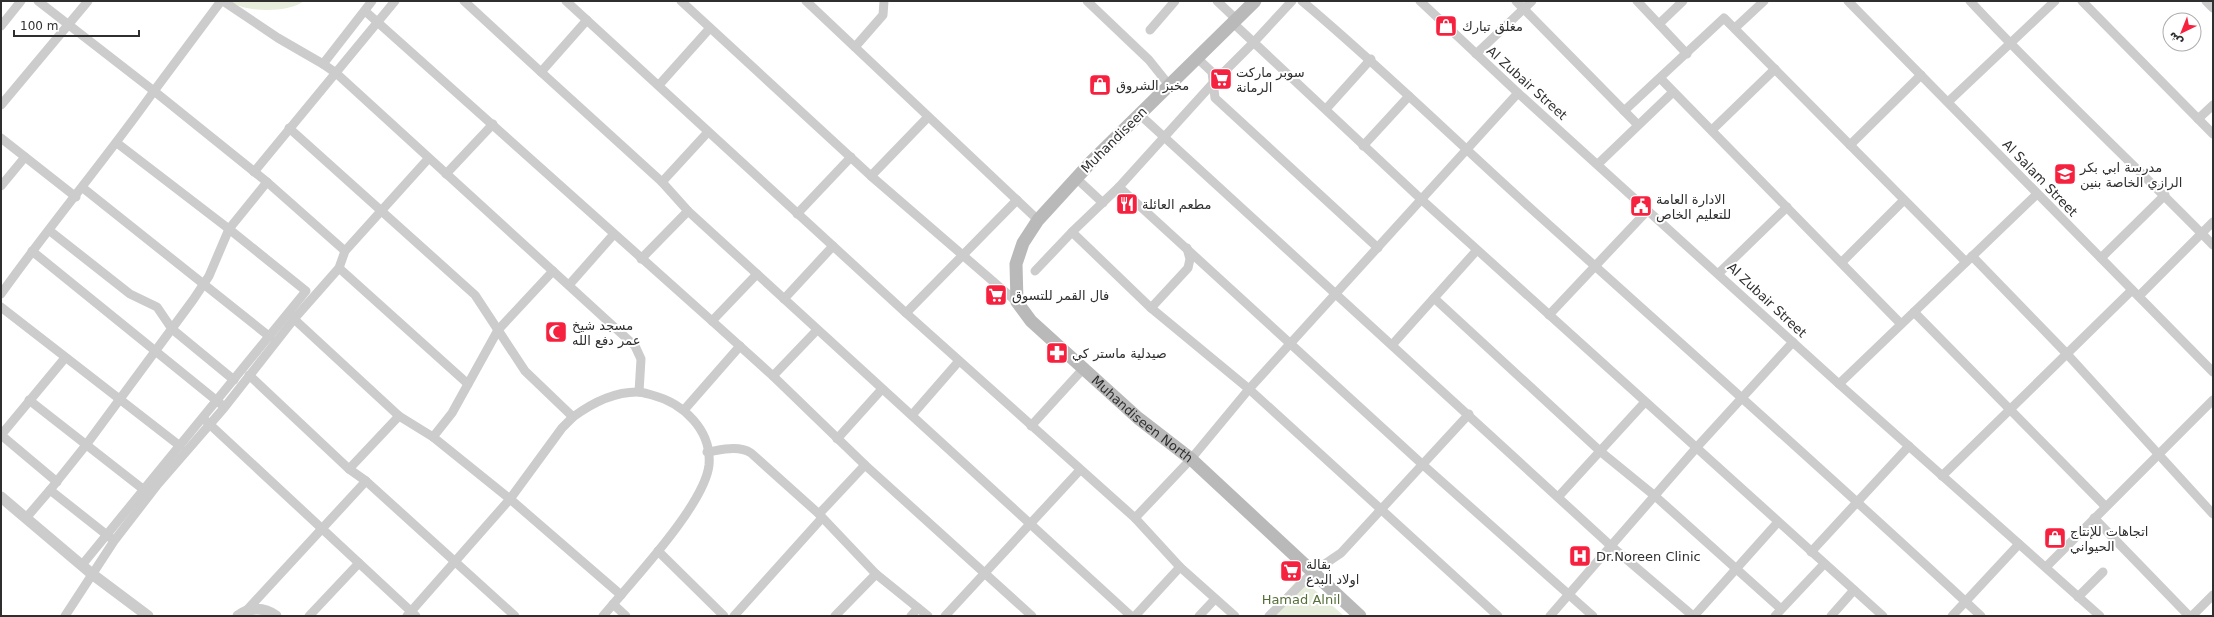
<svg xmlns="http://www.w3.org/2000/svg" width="2214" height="617" viewBox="0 0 2214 617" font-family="'DejaVu Sans',Vazirmatn,sans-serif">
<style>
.green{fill:#e6eddb}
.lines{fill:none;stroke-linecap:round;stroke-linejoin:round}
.minor{stroke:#ccc;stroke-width:9}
.tertiary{stroke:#ccc;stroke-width:11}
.secondary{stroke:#b9b9b9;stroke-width:13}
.labels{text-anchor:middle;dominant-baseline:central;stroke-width:4;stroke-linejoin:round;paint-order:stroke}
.poi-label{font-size:13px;fill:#2f2f2f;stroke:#fff;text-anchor:start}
.street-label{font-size:13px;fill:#2f2f2f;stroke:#fff}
.park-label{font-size:13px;fill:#556f38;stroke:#fff}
</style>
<rect width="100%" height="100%" fill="#fff"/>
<g class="green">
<path d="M230,1H304C289,13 245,13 230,1Z"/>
<polygon points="1300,577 1344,616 1265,616"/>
</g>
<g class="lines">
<g class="minor">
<polyline points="38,1 154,91 221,1"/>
<polyline points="223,1 278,38 323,64 372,1"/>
<polyline points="464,1 541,72"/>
<polyline points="566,1 906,313 1017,200"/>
<polyline points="681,1 871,176 1017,302"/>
<polyline points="806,1 1038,220"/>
<polyline points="1087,1 1149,60 1169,85"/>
<polyline points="1217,1 1236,19"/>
<path d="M1302,1C1383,69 1458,143 1537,214C1686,348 1835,480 1981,616"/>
<polyline points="1420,1 1518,93 1839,384 2100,616"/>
<polyline points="1516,1 1638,125"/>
<polyline points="1637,1 1687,54"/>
<polyline points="1848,1 2213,372"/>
<path d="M1970,1C2048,85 2133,163 2213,245"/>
<polyline points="2082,1 2213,134"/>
<polyline points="2206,1 2213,8"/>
<polyline points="365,11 712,321 773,376 865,465 1032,616"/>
<polyline points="587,20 541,72 662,182 688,211 757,274 1131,616"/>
<polyline points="1232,22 1422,200 1883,616"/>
<polyline points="1659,24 1683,1"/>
<polyline points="1,26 21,1"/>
<polyline points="1735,28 1764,1"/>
<polyline points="1150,30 1175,1"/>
<polyline points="855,47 883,15 884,1"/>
<polyline points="1476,54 1532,1"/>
<polyline points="1196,57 1212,72 1215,98 1378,248"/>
<polyline points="323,64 336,73 635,346 641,359 639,392"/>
<polyline points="1661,79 1901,324"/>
<polyline points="659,85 710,28"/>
<polyline points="1948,102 2055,1"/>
<polyline points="1,105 88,1"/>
<polyline points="1326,109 1371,59"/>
<polyline points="1624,111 1724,18 1966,262"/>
<polyline points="1139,114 1611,546 1693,616"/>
<polyline points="2198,119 2213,105"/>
<path d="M289,128L475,295L525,371L573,417C592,403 613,392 637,392C642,392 648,394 652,395C683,403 712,430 709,465C705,501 645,567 621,595"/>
<polyline points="1712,130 1775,69"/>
<polyline points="1,138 76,197"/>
<polyline points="1850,145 1921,75"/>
<polyline points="1363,146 1409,96"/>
<polyline points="1598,164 1673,92"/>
<polyline points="254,172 395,1"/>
<polyline points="446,174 493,124"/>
<polyline points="871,176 928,117"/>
<polyline points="1076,178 1103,203"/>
<polyline points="662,182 708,132"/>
<polyline points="1,186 25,157"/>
<polyline points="1119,187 1422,464 1593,616"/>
<polyline points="83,188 270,337"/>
<polyline points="797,214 851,157"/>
<polyline points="50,231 130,294 157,307 172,329 234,380"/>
<polyline points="1072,232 1151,308 1249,389 1498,616"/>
<polyline points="32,251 222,405"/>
<polyline points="1972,256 2067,354 2213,514"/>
<polyline points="2101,258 2165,195"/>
<polyline points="641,259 688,211"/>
<polyline points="1842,262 1904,200"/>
<polyline points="339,268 468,384"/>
<polyline points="1035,271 1072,232 1119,187 1214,82 1254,42 1292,1"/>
<polyline points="1719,273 1787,207"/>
<polyline points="569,285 614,234"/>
<path d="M1,294C50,225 105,160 154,91L267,182L345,251"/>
<polyline points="2139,296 2213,222"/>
<polyline points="1434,298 1601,452 1655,496 1781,609"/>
<polyline points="784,299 833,246"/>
<polyline points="1,307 180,446"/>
<polyline points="1151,308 1188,268 1190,259 1187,248"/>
<polyline points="1914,312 2105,506"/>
<polyline points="906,313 1135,518 1180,567 1235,616"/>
<polyline points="1549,315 1648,210"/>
<polyline points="294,319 399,416 433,437 510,499 562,428 573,417"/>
<polyline points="712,321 757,274"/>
<polyline points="1392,345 1477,250"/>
<polyline points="249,375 349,469 366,481 515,616"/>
<polyline points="773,376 817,330"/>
<polyline points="1839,384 2037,194"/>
<polyline points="29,400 148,493"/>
<polyline points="684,410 740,346"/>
<polyline points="912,415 959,361"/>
<polyline points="205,420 416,616"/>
<polyline points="1031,426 1083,369"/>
<polyline points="1,435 65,358"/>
<polyline points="1,435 57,482"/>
<polyline points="433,437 452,413 498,330 553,271"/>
<polyline points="837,439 882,389"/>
<path d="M707,452C721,450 738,445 751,453L819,514L876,574L928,616"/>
<polyline points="349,469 399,416"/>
<polyline points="1942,476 2132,290"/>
<polyline points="50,490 86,445 193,300 209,276 229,229 267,182"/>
<polyline points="1559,496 1645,402"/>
<polyline points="819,514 865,465"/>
<polyline points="26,518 50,490 112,539"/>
<polyline points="1135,518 1191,459 1249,389 1518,93"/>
<polyline points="2094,518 2189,616"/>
<polyline points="658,551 724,616"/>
<polyline points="1811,552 1909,446"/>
<polyline points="82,565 306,291 229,229 117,143"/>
<polyline points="2046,567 2213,400"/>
<polyline points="2078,597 2103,572"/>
<polyline points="613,604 626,616"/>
<polyline points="246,611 366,481"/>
<polyline points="65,616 114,541 158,484 224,408 294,319 339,268 345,251 428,159"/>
<polyline points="309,616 359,563"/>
<polyline points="407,616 510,499 621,595 603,616"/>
<polyline points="734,616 822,518"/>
<polyline points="835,616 876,574"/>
<polyline points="911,616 918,608"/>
<polyline points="945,616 1080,470"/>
<polyline points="1135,616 1180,567"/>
<polyline points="1199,616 1215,599"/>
<polyline points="1269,616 1313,572 1341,553 1469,414"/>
<polyline points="1550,616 1697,447 1793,342"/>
<polyline points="1694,616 1778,522"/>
<polyline points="1775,616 1824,564"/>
<polyline points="1831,616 1854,590"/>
<polyline points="1952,616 2019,544"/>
<polyline points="2192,616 2213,595"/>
</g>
<g class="tertiary">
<polyline points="1,497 92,574 148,616"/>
<path d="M238,616C250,607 264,607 276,616"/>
</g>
<path class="secondary" id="s1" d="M1255,1L1092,161L1038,220L1023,243L1016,264L1017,302L1031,321L1138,418L1191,459L1360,616"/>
</g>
<defs>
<g id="shop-square" transform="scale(1.15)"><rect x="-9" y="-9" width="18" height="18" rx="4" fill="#f6213e" stroke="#fff"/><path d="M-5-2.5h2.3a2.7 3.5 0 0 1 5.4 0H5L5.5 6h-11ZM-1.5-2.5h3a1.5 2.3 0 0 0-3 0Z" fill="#fff"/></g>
<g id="supermarket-square" transform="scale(1.15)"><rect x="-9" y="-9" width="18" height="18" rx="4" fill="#f6213e" stroke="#fff"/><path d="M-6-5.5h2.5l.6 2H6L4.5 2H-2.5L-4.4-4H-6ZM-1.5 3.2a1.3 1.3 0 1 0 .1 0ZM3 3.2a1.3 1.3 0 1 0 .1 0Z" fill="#fff"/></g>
<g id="school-square" transform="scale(1.15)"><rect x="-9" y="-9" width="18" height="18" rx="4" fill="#f6213e" stroke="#fff"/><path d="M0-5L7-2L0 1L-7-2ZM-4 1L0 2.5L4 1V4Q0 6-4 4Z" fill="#fff"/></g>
<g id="restaurant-square" transform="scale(1.15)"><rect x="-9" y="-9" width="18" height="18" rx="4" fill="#f6213e" stroke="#fff"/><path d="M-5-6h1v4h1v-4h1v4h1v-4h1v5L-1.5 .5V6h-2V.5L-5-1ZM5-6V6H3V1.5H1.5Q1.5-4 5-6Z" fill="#fff"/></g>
<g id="civic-square" transform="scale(1.15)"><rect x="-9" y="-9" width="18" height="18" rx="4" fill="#f6213e" stroke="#fff"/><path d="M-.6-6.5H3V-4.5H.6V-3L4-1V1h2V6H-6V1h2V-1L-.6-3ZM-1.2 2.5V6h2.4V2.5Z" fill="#fff"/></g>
<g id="mosque-square" transform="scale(1.15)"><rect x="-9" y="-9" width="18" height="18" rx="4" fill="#f6213e" stroke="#fff"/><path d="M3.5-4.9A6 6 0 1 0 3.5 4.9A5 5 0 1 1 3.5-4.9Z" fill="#fff"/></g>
<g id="pharmacy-square" transform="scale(1.15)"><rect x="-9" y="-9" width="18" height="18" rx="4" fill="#f6213e" stroke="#fff"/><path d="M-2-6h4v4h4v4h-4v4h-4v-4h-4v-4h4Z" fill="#fff"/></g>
<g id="hospital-square" transform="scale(1.15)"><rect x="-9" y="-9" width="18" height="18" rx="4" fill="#f6213e" stroke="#fff"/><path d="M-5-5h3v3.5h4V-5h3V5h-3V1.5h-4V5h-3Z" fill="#fff"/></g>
</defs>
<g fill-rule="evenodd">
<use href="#shop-square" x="1446" y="26"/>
<use href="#supermarket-square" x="1221" y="79"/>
<use href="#shop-square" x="1100" y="85"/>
<use href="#school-square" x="2065" y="174"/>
<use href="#restaurant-square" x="1127" y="204"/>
<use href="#civic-square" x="1641" y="206"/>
<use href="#supermarket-square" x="996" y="295"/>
<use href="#mosque-square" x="556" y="332"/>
<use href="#pharmacy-square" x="1057" y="353"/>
<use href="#shop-square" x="2055" y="538"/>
<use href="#hospital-square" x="1580" y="556"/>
<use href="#supermarket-square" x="1291" y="571"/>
</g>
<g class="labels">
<g class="poi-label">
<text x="1462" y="26">مغلق تبارك</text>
<text x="1236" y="72">سوبر ماركت<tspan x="1236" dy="15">الرمانة</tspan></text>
<text x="1116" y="85">مخبز الشروق</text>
<text x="2080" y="167">مدرسة ابي بكر<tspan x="2080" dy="15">الرازي الخاصة بنين</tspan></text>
<text x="1656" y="199">الادارة العامة<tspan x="1656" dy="15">للتعليم الخاص</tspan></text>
<text x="1142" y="204">مطعم العائلة</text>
<text x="1012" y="295">فال القمر للتسوق</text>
<text x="572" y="325">مسجد شيخ<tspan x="572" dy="15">عمر دفع الله</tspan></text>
<text x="1072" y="353">صيدلية ماستر كي</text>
<text x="2070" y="531">اتجاهات للإنتاج<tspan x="2070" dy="15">الحيواني</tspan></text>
<text x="1596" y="556">Dr.Noreen Clinic</text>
<text x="1306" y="564">بقالة<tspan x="1306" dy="15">اولاد البدع</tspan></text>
</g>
<g class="street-label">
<text transform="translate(1527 83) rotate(42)">Al Zubair Street</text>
<text transform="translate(1114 140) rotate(-45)">Muhandiseen</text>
<text transform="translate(2040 178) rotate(46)">Al Salam Street</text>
<text transform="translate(1767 300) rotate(43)">Al Zubair Street</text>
<text stroke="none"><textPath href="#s1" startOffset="568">Muhandiseen North</textPath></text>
</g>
<g class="park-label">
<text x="1301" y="599">Hamad Alnil</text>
</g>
</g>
<rect width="2214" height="617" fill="none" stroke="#2f2f2f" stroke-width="4"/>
<g transform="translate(2182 32) rotate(223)"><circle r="19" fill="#ffffff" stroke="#acacac"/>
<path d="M0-3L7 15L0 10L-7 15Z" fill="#f6213e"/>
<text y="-6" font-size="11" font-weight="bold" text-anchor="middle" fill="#2f2f2f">ش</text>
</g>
<path d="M14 30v6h125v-6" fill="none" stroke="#2f2f2f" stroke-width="2"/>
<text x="20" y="30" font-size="12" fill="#2f2f2f" stroke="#ffffff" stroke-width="3" paint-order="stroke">100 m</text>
</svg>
